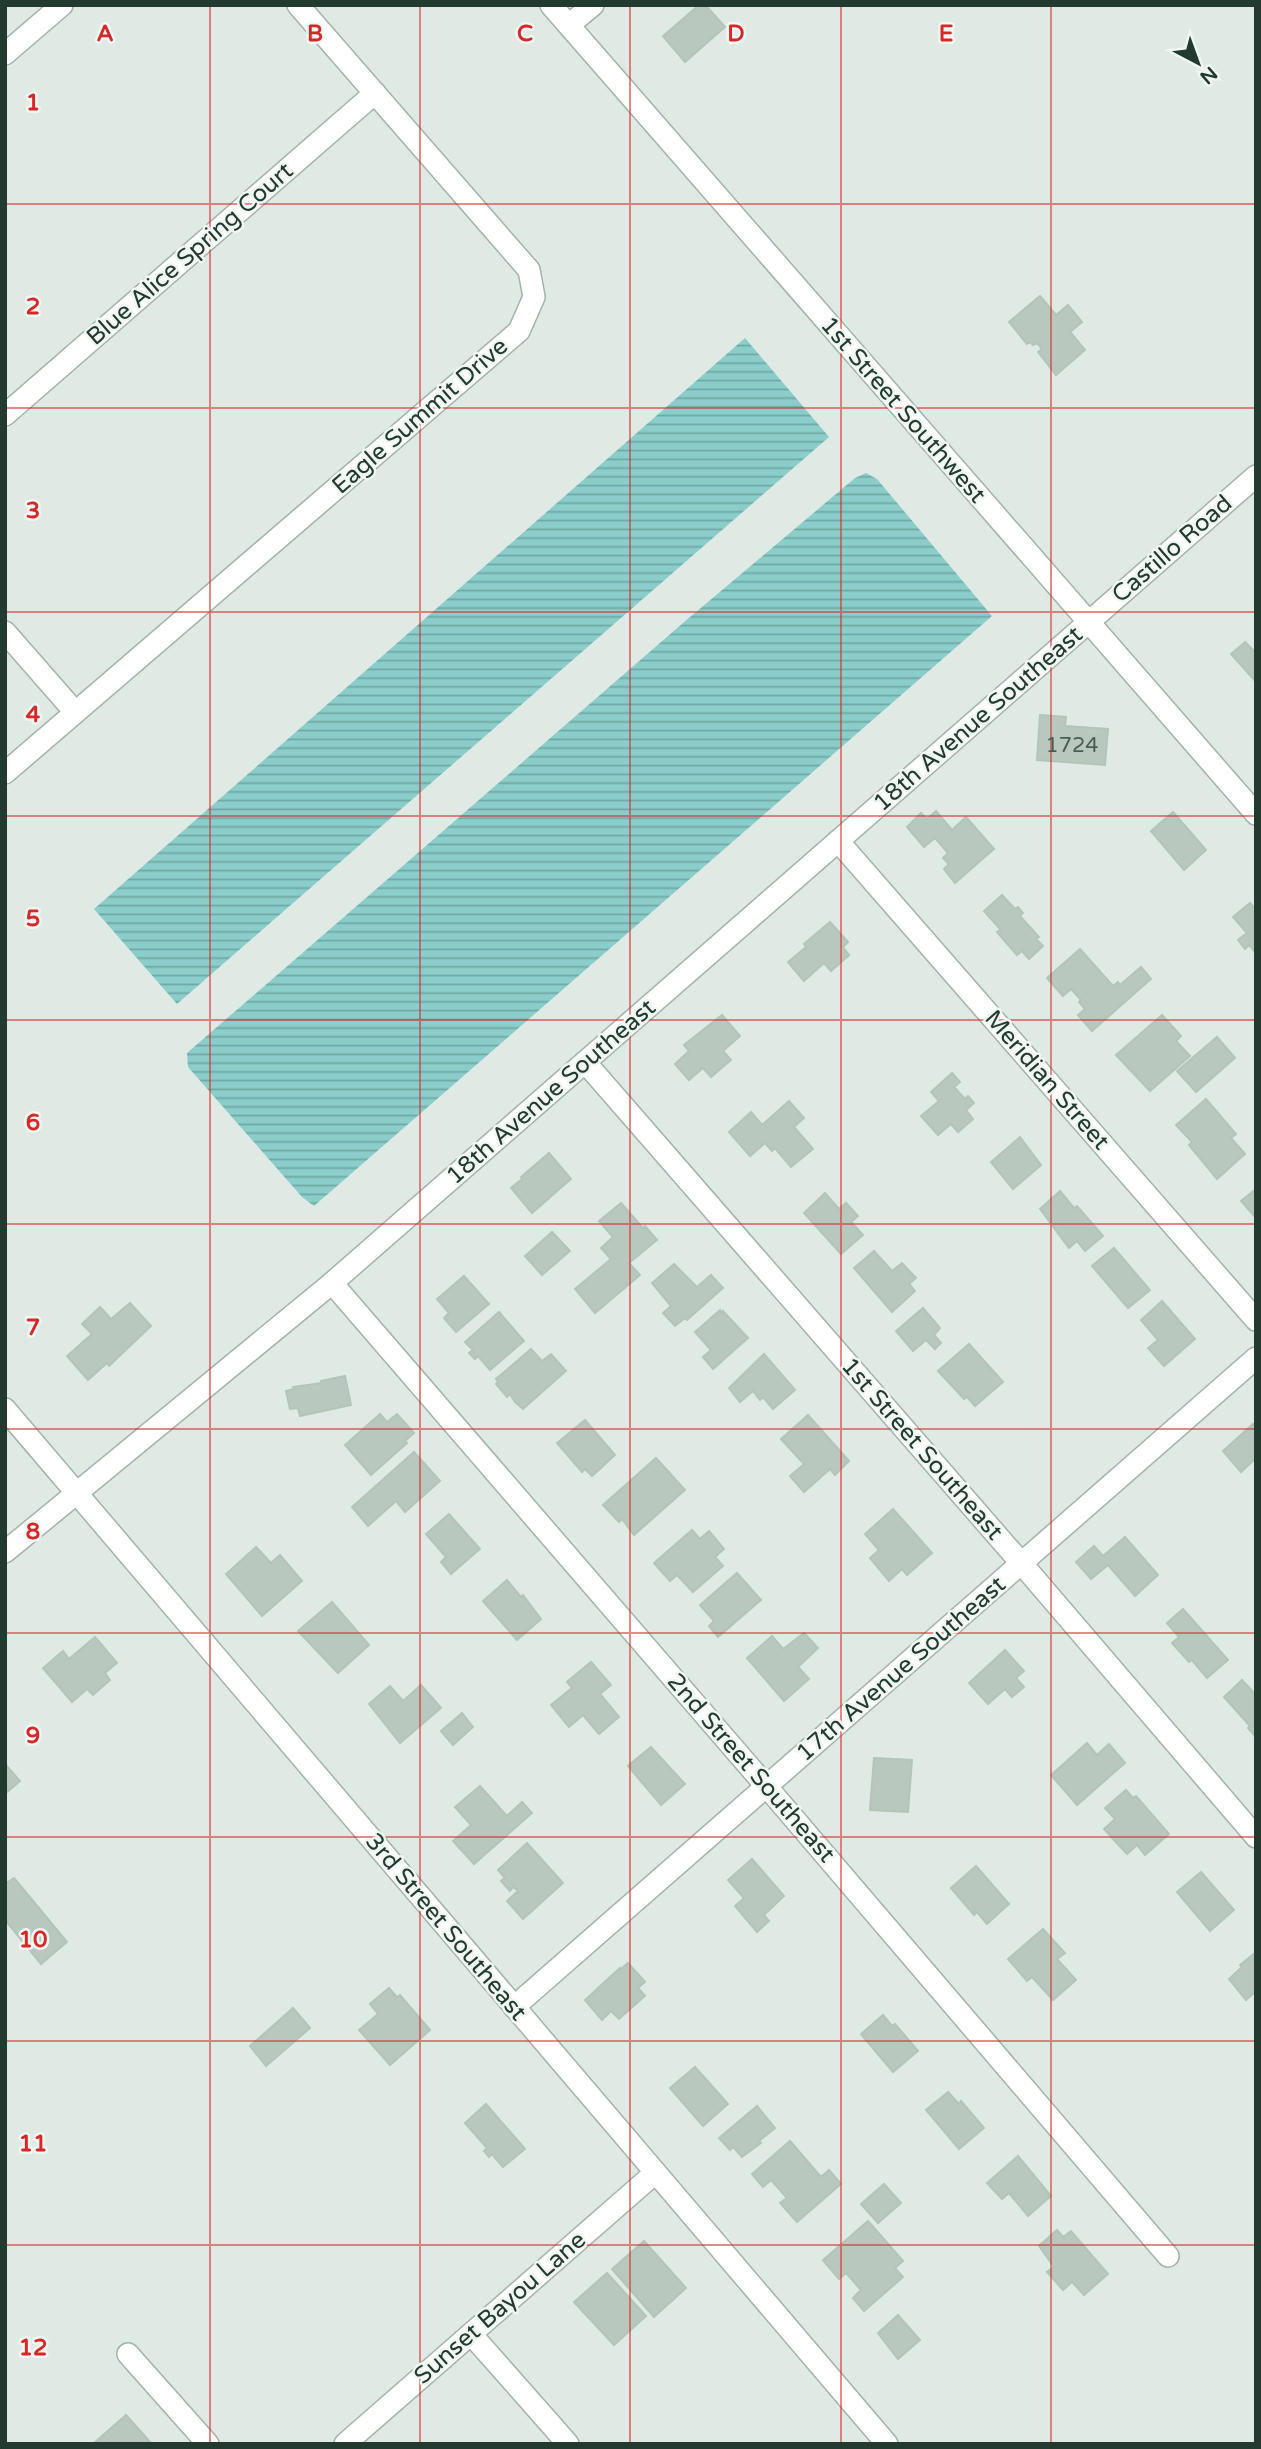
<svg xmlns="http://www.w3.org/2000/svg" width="1261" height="2449" viewBox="0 0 1261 2449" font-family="'Varela Round',sans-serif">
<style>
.water{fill:url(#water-rules)}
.building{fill:#b9c8bf;stroke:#b3c4b9;stroke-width:2}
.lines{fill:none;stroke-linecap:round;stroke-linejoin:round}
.minor-casing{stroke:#a3b2aa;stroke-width:24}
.minor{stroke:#fff;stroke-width:21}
.grid{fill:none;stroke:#d62828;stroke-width:2;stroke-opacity:0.55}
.labels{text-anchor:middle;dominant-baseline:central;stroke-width:5;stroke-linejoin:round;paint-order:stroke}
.number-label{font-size:21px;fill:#485e53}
.street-label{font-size:24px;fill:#223a2f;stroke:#f0f7f2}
.grid-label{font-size:23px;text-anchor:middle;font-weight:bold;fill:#d62828;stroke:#f0f7f2;stroke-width:5;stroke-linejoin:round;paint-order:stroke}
</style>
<defs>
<pattern id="water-rules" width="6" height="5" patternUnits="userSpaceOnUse" patternTransform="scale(1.75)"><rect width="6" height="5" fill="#8acdca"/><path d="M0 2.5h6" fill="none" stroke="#70a7a4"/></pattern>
</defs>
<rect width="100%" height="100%" fill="#e0eae4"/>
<g class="water">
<polygon points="745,338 829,437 177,1004 94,909"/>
<polygon points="866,473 877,479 992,616 314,1206 302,1197 188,1067 187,1053 683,623 855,478"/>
</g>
<g class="building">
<polygon points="699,5 704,5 709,9 725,27 685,62 663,36"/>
<polygon points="1040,296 1056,315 1068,305 1082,322 1070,332 1085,350 1056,375 1038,352 1042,349 1037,343 1033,345 1030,342 1027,344 1009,322"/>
<polygon points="1245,642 1256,653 1256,682 1231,654"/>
<polygon points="1040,715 1066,717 1065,726 1108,729 1105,765 1037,760"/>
<polygon points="936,811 952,830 966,817 994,849 955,883 944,869 949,864 943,858 948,853 935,838 924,847 907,827 921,813 927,819"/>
<polygon points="1173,812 1206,850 1184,870 1151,831"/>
<polygon points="1002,895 1015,909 1018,907 1023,913 1020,916 1039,937 1036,939 1043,946 1029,959 1022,951 1017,955 997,932 1001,930 984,911"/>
<polygon points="1250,903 1256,910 1256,953 1249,945 1245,949 1238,940 1247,933 1233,917"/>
<polygon points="830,922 848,942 843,947 849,955 831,971 824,963 804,981 788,962 806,947 804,944"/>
<polygon points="1080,949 1113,986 1118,982 1120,985 1141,967 1151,979 1092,1031 1078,1015 1085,1009 1079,1002 1081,1000 1071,989 1063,996 1047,978"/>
<polygon points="722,1015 740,1036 723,1051 731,1060 711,1077 703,1068 689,1080 675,1064 689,1051 684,1045"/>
<polygon points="1162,1015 1181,1036 1176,1041 1190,1056 1150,1091 1116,1055"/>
<polygon points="1217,1037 1235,1058 1196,1092 1177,1071"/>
<polygon points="952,1073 960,1082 954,1087 965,1099 968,1096 974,1103 966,1110 973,1119 958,1132 951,1124 938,1135 921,1116 939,1101 931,1092"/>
<polygon points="1206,1099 1236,1134 1231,1138 1245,1154 1217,1179 1189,1145 1192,1142 1176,1125"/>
<polygon points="789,1101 804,1118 794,1127 813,1149 791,1167 775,1148 772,1151 765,1143 750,1156 729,1132 751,1112 762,1125"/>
<polygon points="1020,1137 1041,1165 1013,1189 991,1162"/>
<polygon points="549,1153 571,1179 532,1213 511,1188 522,1179 521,1177"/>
<polygon points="1256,1189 1256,1218 1241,1201"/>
<polygon points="1060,1191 1074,1208 1077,1206 1103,1236 1085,1251 1077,1241 1069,1248 1040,1209"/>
<polygon points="825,1193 839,1209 846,1203 858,1216 851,1222 863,1235 841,1254 804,1213"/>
<polygon points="621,1203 643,1228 645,1226 657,1240 629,1263 640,1275 595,1313 575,1289 611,1259 601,1248 613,1237 599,1221"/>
<polygon points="552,1232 570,1251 542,1275 525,1256"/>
<polygon points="1114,1248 1150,1290 1128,1308 1092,1266"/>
<polygon points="874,1251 892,1271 902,1263 916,1278 909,1284 915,1291 892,1312 854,1268"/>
<polygon points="674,1264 697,1287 711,1275 723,1288 687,1320 685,1318 675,1326 663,1313 671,1306 652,1283"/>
<polygon points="464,1276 489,1304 456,1332 444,1318 449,1313 437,1299"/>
<polygon points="1162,1301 1195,1339 1164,1366 1148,1348 1158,1340 1141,1320"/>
<polygon points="130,1303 151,1326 109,1366 107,1363 88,1380 67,1356 92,1334 82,1324 100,1307 111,1319"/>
<polygon points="923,1308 940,1328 934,1335 941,1343 935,1349 926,1340 913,1351 896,1331"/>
<polygon points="720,1310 722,1313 723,1311 748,1338 713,1369 703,1357 711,1350 695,1332"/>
<polygon points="499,1312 524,1341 490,1370 478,1356 475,1359 469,1353 473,1350 465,1342"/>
<polygon points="969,1344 1003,1382 975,1406 967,1397 964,1399 938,1371"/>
<polygon points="531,1349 542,1361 551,1354 566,1371 523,1409 515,1402 510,1394 507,1397 496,1384 498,1382 496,1379"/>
<polygon points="764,1354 795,1390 773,1409 763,1397 760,1400 753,1391 740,1402 729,1388"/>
<polygon points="345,1376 351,1405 300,1416 298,1408 290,1409 286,1391 294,1389 293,1387 322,1383 321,1381"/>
<polygon points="380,1414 387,1422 397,1414 414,1433 405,1441 407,1443 371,1475 345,1445"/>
<polygon points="808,1415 849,1461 835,1475 830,1469 804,1492 790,1476 804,1464 781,1439"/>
<polygon points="585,1420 615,1455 592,1476 585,1469 582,1472 557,1443"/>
<polygon points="1253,1424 1256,1427 1256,1458 1241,1472 1223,1451"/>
<polygon points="414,1452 440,1481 405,1512 396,1501 368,1526 352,1507"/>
<polygon points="656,1458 685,1490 634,1535 622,1519 619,1522 603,1505"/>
<polygon points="893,1509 932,1553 907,1575 902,1569 889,1581 870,1558 879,1550 865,1534"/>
<polygon points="449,1514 480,1549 451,1574 441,1562 446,1557 426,1534"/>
<polygon points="692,1530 700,1539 709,1531 724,1549 715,1557 723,1566 693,1592 677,1575 670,1581 654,1563"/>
<polygon points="1125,1537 1158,1575 1135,1596 1108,1565 1091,1579 1076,1562 1094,1546 1103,1556"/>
<polygon points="256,1547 271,1563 280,1555 302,1581 262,1616 226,1574"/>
<polygon points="737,1573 761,1600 718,1637 709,1626 714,1621 700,1605"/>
<polygon points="507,1580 521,1597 523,1595 541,1619 517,1640 483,1601"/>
<polygon points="332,1602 369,1645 338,1673 298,1631"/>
<polygon points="1183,1609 1228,1660 1207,1678 1192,1660 1189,1662 1172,1643 1179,1637 1167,1623"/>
<polygon points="804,1633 818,1648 798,1667 809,1679 784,1701 747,1658 772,1636 783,1649"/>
<polygon points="95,1637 117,1663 105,1673 110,1680 93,1695 87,1689 72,1702 43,1668 63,1651 69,1659"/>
<polygon points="1005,1650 1024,1671 1016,1678 1024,1687 1012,1697 1005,1689 988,1704 969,1683"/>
<polygon points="591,1662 611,1685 600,1694 619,1717 599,1734 583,1715 569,1727 551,1705 572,1688 567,1682"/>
<polygon points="1242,1680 1256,1695 1256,1737 1248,1728 1250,1726 1224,1697"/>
<polygon points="421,1685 441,1708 400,1743 369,1704 390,1686 403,1701"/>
<polygon points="462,1713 473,1727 453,1745 441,1731"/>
<polygon points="1087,1743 1097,1755 1109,1744 1125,1763 1077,1805 1051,1775"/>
<polygon points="651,1747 685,1784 661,1805 628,1766"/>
<polygon points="874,1758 912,1760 908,1812 870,1810"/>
<polygon points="5,1764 20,1781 5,1794"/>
<polygon points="480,1786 507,1816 522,1802 532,1813 474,1864 453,1841 471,1825 455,1807"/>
<polygon points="1126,1790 1133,1798 1136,1796 1169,1834 1145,1855 1137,1845 1127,1854 1104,1829 1115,1819 1105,1808"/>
<polygon points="527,1843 563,1883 523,1919 507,1901 518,1891 513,1887 510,1891 501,1881 505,1878 498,1870"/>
<polygon points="752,1859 784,1896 764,1915 769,1921 757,1932 735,1906 744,1898 728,1880"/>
<polygon points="976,1866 1009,1904 987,1924 977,1912 974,1915 951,1888"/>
<polygon points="1201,1872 1234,1910 1210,1931 1177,1892"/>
<polygon points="14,1878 67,1942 41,1964 5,1920 5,1884"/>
<polygon points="1043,1929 1065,1953 1057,1959 1076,1980 1053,2000 1032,1977 1027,1981 1008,1959"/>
<polygon points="1256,1952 1256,1991 1246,2000 1229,1979 1242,1967 1240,1965"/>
<polygon points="628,1963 645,1982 638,1988 645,1996 619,2019 611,2011 602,2020 585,2000 620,1968 621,1969"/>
<polygon points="389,1988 397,1997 400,1995 430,2030 390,2065 359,2030 378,2014 370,2004"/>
<polygon points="293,2008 310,2028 266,2066 250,2046"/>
<polygon points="883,2015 892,2026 895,2024 918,2051 893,2072 861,2034"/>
<polygon points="695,2067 728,2104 703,2126 670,2088"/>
<polygon points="948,2092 959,2104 961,2101 984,2128 959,2149 926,2110"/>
<polygon points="486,2104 525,2149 503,2167 492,2154 489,2157 484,2151 487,2148 465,2123"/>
<polygon points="757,2106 775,2128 759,2141 761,2143 742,2157 733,2147 730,2150 719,2138"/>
<polygon points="790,2141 821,2177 829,2170 841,2184 797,2222 780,2203 787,2198 771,2180 763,2187 752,2174"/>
<polygon points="1018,2156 1051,2196 1028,2216 1009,2193 1002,2199 987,2183"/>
<polygon points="884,2184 901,2203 878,2223 861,2204"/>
<polygon points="868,2221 903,2261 895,2268 903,2277 864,2311 853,2298 861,2290 846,2273 839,2279 823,2260"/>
<polygon points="1057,2230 1063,2237 1071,2231 1108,2274 1084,2295 1072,2282 1063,2290 1047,2272 1054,2267 1039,2246"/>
<polygon points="644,2241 686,2288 654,2317 612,2269"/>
<polygon points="607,2273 646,2316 614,2345 574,2302"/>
<polygon points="898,2315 920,2340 898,2359 878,2333"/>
<polygon points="126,2415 152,2444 93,2444"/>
</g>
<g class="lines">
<g class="minor-casing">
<g id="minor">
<polyline points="551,5 1256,814"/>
<polyline points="569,25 593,5"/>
<polyline points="5,54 62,5"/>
<polyline points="5,415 375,93"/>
<polyline points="5,632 75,712"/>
<polyline points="5,773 519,331 534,297 529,270 298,5"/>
<polyline points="838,841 1256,1320"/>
<polyline points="585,1062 1022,1564 1256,1837"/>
<polyline points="332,1283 767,1787 1168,2256"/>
<polyline points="5,1409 887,2444"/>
<polyline points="5,1552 332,1283 1256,476"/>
<polyline points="514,2007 1256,1358"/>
<polyline points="471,2334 568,2444"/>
<polyline points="128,2354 208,2444"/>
<polyline points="345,2444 655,2173"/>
</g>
</g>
<use href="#minor" class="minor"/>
</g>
<path class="grid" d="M210,5V2444M420,5V2444M630,5V2444M841,5V2444M1051,5V2444M5,204H1256M5,408H1256M5,612H1256M5,816H1256M5,1020H1256M5,1224H1256M5,1429H1256M5,1633H1256M5,1837H1256M5,2041H1256M5,2245H1256"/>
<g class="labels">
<g class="number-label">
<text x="1072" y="745">1724</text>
</g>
<g class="street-label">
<text transform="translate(190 254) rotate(-41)">Blue Alice Spring Court</text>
<text transform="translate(903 410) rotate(49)">1st Street Southwest</text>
<text transform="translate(420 416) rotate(-41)">Eagle Summit Drive</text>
<text transform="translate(1172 549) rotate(-41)">Castillo Road</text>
<text transform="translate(978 719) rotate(-41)">18th Avenue Southeast</text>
<text transform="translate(1047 1080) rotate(49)">Meridian Street</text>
<text transform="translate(551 1092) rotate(-41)">18th Avenue Southeast</text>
<text transform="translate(922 1449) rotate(49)">1st Street Southeast</text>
<text transform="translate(901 1669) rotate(-41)">17th Avenue Southeast</text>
<text transform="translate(751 1768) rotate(49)">2nd Street Southeast</text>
<text transform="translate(446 1927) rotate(50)">3rd Street Southeast</text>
<text transform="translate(500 2308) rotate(-41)">Sunset Bayou Lane</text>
</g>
</g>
<g class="grid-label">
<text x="105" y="41">A</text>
<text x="315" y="41">B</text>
<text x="525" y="41">C</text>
<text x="736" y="41">D</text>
<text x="946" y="41">E</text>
<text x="33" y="110">1</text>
<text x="33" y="314">2</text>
<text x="33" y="518">3</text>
<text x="33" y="722">4</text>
<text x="33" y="926">5</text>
<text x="33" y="1130">6</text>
<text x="33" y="1335">7</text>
<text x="33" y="1539">8</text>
<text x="33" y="1743">9</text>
<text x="33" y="1947">10</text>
<text x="33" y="2151">11</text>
<text x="33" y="2355">12</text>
</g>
<rect width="1261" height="2449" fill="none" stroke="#223a2f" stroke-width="14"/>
<g transform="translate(1198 63) rotate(139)" stroke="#f0f7f2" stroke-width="5" paint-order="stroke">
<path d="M0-5L12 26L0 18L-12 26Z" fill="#223a2f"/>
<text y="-10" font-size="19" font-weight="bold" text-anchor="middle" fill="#223a2f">N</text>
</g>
</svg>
